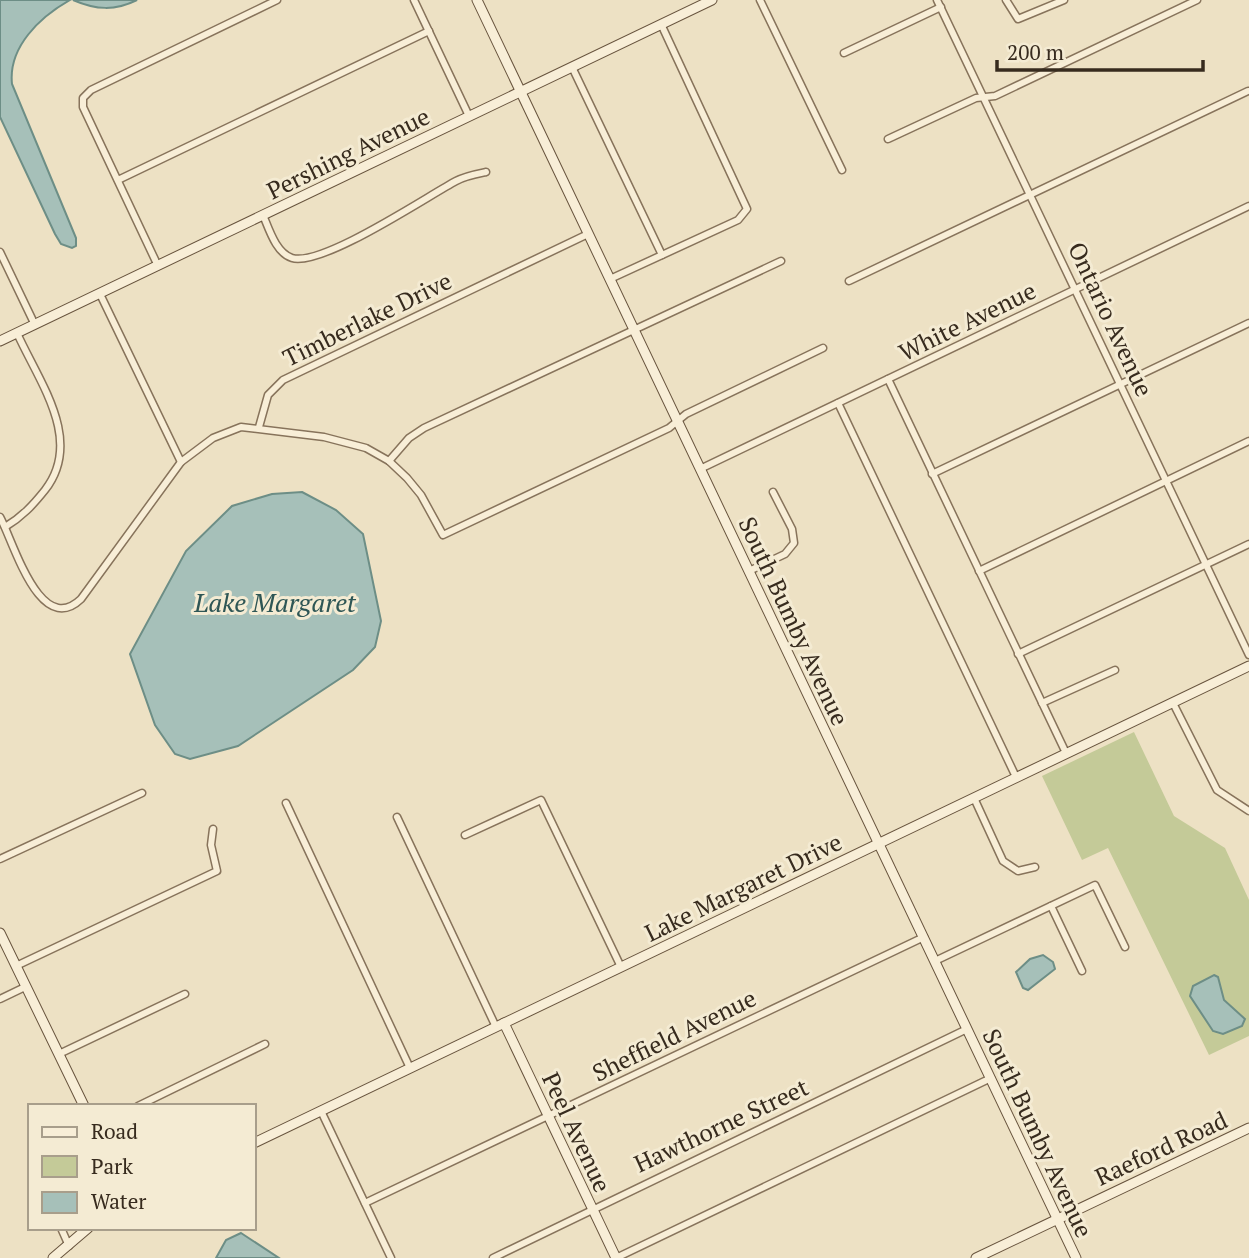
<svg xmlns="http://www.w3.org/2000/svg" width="1249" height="1258" viewBox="0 0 1249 1258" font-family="'PT Serif',serif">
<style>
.green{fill:#c4ca98}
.water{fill:#a6c0b9;stroke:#6d8e86;stroke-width:2}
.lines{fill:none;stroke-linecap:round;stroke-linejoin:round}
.street-casing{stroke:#87735b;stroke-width:9}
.secondary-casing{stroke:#68543e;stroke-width:11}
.street{stroke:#f8eed7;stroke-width:6}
.secondary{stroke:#f8eed7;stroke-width:9}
.labels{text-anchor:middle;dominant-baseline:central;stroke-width:6;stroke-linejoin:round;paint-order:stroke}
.street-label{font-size:24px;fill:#372b1e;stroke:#f4ebd3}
.water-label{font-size:26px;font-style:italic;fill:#2e5655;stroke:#f4ebd3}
</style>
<rect width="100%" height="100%" fill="#ede1c4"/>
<polygon class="green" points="1134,732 1174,816 1225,848 1249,900 1249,1036 1209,1055 1108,848 1082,860 1042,776"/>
<g class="water">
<path d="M0,0H70C40,17 8,47 12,84L76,238V246L72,248L61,244L55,234L0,117Z"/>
<path d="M73,0H137C115,11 96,10 73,0Z"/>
<polygon points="302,492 336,510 363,534 381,621 375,647 353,670 238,746 190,759 175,754 155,725 130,654 186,551 232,506 272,494"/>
<polygon points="1043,955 1053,962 1055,969 1028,990 1023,988 1016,972 1030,959"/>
<polygon points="1214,975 1218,977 1224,1000 1245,1019 1242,1026 1223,1034 1213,1031 1190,996 1193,986"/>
<polygon points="241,1233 279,1258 216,1258 226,1240"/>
</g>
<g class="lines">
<g class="street-casing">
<g id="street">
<polyline points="414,0 469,116"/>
<polyline points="760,0 842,170"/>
<polyline points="937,0 1249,655"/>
<polyline points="1006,0 1018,19 1064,0"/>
<polyline points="844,53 941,7"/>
<polyline points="572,67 662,255"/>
<polyline points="888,139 976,98 995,96 1197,0"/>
<polyline points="118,180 429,31"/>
<path d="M263,215C269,229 276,253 292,258C322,267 426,197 456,181C465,176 476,174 486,172"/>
<polyline points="0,252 35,325"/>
<polyline points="158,266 83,107 83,98 91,90 277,0"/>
<polyline points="610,279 738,220 747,209 661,24"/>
<polyline points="849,281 1248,91"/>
<polyline points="100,294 181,462"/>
<polyline points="888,379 1066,753"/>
<polyline points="838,403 1016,777"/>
<polyline points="259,427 268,395 283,380 588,234"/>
<polyline points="389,461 409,438 424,428 781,261"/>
<polyline points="700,469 1249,206"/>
<polyline points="932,474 1249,323"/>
<path d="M0,517C14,543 40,638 81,599L181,462L213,438L241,427L324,437L366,448L389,461L407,478L421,495L443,535L669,428L686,414L823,348"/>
<path d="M5,527C22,517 33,505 45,490C84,440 39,382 17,333"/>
<polyline points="749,571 785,554 794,543 792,529 773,492"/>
<polyline points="979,571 1249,441"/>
<polyline points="1018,654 1249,544"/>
<polyline points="1042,703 1115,670"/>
<polyline points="1173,703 1217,790 1249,811"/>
<polyline points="974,798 1003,861 1018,871 1035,867"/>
<polyline points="286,803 410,1068"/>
<polyline points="397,817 496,1027"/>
<polyline points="465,835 541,800 621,967"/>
<polyline points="0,859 142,793"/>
<polyline points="1051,906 1082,971"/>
<polyline points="935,961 1095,885 1125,947"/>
<polyline points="16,966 217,871 211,845 213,829"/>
<polyline points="0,999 25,987"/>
<polyline points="59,1054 185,994"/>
<polyline points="138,1106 265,1044"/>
<polyline points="321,1111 391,1258"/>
<polyline points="365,1203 924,937"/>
<polyline points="61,1228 69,1246"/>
<polyline points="493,1258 967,1029"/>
<polyline points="616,1258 991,1078"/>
</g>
</g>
<g class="secondary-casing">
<g id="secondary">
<polyline points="477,0 1076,1258"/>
<polyline points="0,341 712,0"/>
<polyline points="0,933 84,1106"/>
<polyline points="504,1023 616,1258"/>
<polyline points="254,1143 1249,666"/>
<polyline points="53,1258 88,1228"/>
<polyline points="976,1258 1249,1128"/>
</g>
</g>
<use href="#street" class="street"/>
<use href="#secondary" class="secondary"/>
</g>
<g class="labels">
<g class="street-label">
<text transform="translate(348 153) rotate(-26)">Pershing Avenue</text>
<text transform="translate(367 319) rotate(-26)">Timberlake Drive</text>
<text transform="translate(1111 319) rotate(65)">Ontario Avenue</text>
<text transform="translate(967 321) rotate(-26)">White Avenue</text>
<text transform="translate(794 621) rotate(65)">South Bumby Avenue</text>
<text transform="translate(743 887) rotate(-26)">Lake Margaret Drive</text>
<text transform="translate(674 1035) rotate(-26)">Sheffield Avenue</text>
<text transform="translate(721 1125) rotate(-25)">Hawthorne Street</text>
<text transform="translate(577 1132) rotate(65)">Peel Avenue</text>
<text transform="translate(1038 1133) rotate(65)">South Bumby Avenue</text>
<text transform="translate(1161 1148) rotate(-25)">Raeford Road</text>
</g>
<g class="water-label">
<text x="275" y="602">Lake Margaret</text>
</g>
</g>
<rect x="28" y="1104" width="228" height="126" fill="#f4ebd3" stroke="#a89e8b" stroke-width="2"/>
<rect x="42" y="1127" width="35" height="10" fill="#f8eed7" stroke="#a89e8b" stroke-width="2"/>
<text x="91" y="1139" font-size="21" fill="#372b1e">Road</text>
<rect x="42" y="1156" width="35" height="21" fill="#c4ca98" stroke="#a89e8b" stroke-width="2"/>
<text x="91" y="1174" font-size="21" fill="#372b1e">Park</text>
<rect x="42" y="1192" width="35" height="21" fill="#a6c0b9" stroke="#a89e8b" stroke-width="2"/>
<text x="91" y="1209" font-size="21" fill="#372b1e">Water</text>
<path d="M997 60v10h206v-10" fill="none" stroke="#372b1e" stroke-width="3.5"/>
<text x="1007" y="60" font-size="21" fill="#372b1e" stroke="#f4ebd3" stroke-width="5" paint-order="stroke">200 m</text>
</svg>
